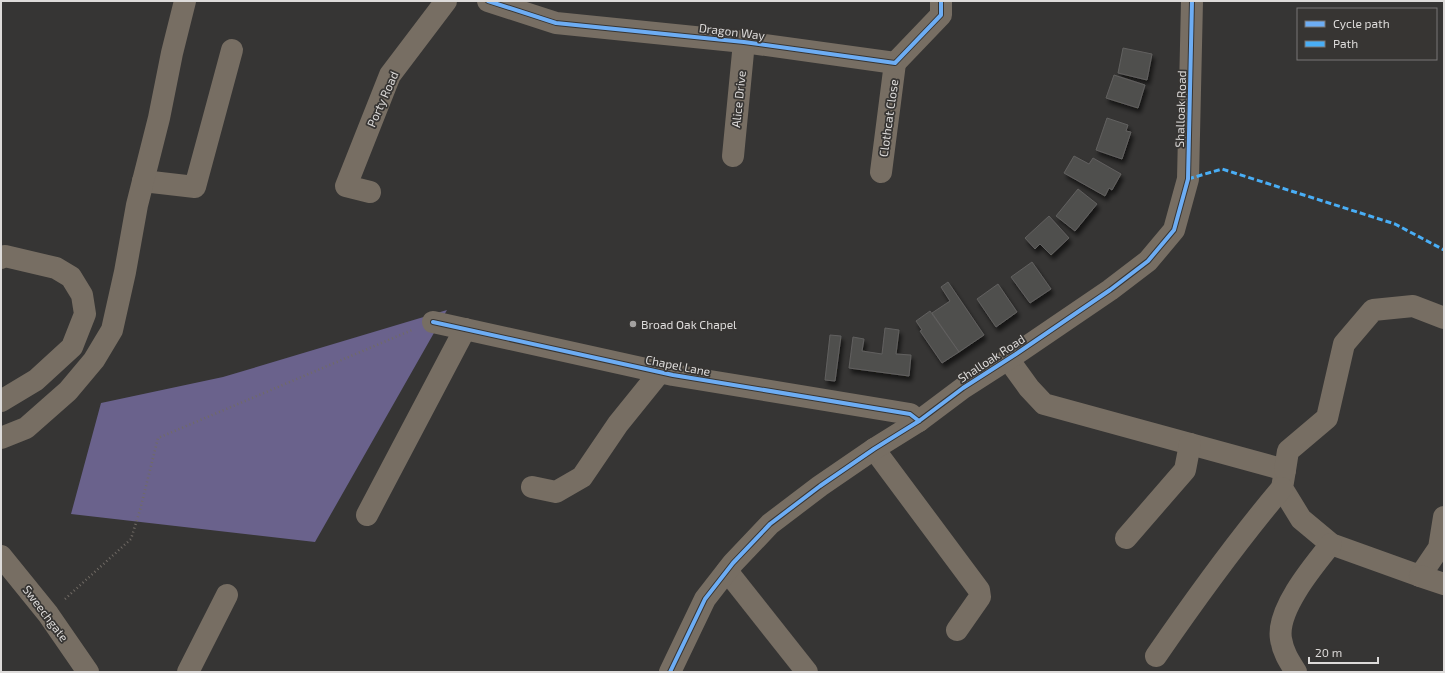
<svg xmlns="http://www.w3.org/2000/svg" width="1445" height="673" viewBox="0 0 1445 673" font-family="'Exo 2',sans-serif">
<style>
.forest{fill:#6a628c}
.building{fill:#504f4e;stroke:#61605f;filter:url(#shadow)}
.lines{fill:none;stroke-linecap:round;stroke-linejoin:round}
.path{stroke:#716b65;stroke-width:2.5;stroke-dasharray:1 3;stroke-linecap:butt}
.minor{stroke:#776e63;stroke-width:22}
.quiet{stroke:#49aef6;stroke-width:3;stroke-dasharray:6 3;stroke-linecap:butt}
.cycleway-casing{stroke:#373533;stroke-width:6}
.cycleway{stroke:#6dadf4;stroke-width:4}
.poi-dot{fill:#a3a1a0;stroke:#373533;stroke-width:1.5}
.labels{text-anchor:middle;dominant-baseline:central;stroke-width:3.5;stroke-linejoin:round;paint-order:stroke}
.street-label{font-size:12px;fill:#dddbda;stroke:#373533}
.poi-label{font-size:12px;fill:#dddbda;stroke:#373533;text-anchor:start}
</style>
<defs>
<filter id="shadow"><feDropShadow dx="2.5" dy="4.5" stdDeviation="2" flood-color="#0009"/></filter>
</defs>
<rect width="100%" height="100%" fill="#363534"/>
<polygon class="forest" points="447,310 315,542 71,514 101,403 223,377"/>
<g class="building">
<polygon points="1123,48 1152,54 1147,80 1118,73"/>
<polygon points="1114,75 1145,85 1138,108 1106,98"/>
<polygon points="1107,118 1128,125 1126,131 1131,132 1122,159 1096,150"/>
<polygon points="1074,156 1089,164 1093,158 1121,174 1112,190 1109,188 1105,196 1064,173"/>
<polygon points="1078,189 1097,204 1075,231 1056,216"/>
<polygon points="1049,216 1069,238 1051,255 1040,244 1035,249 1025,238"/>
<polygon points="1032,262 1051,289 1030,303 1011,277"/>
<polygon points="948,282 984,335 959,352 932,313 950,301 941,287"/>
<polygon points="998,284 1017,312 996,327 977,299"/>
<polygon points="930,311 959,352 942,363 920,331 922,330 916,321"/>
<polygon points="885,328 899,330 896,354 911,355 909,376 849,368 853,337 864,339 862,351 882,354"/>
<polygon points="830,335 841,336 835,381 825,380"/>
</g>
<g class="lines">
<polyline class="path" points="65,599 131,539 140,510 158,438 412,330"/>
<g class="minor">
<polyline points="488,1 556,23 744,42 895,63 941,15 941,1"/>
<polyline points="733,156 744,42"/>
<polyline points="881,172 895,63"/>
<polyline points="143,181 195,187 232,50"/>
<polyline points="370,192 346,186 390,75 446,1"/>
<polyline points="1,258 5,256 56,268 71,277 82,295 85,314 72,347 36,380 1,401"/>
<polyline points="433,322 673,375 910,414 919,421"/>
<polyline points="1008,359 1029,388 1044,404 1285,470 1282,488 1301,519 1331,544 1420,576 1439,548 1444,517"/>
<polyline points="1,438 26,428 68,391 94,360 112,330 125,272 137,205 159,118 172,53 185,1"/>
<polyline points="874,449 979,590 980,597 957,630"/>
<polyline points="1285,470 1288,451 1327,418 1344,344 1373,310 1413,306 1444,318"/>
<polyline points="532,487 556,492 582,477 618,424 660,372"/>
<polyline points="367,515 465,329"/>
<polyline points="1126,538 1185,470 1190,444"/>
<polyline points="1,556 48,614 88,672"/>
<polyline points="727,571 807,672"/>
<polyline points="1420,576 1444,584"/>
<path d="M1156,656C1196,598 1237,541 1282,488"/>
<polyline points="188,672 227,595"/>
<polyline points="670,672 705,599 733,563 770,524 820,486 874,449 919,421 963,388 1016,354 1110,290 1148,261 1174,230 1188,179 1192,1"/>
<path d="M1296,672C1289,661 1283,652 1281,639C1276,610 1314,565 1331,544"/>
</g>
<polyline class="quiet" points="1188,179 1222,169 1395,224 1444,250"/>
<g class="cycleway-casing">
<g id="cycleway">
<polyline points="488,1 556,23 744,42 895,63 941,15 941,1"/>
<polyline points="433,322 673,375 910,414 919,421"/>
<polyline points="670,672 705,599 733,563 770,524 820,486 874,449 919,421 963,388 1016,354 1110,290 1148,261 1174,230 1188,179 1192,1"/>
</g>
</g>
<use href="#cycleway" class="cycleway"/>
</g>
<circle class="poi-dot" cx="633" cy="324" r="4"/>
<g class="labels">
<g class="street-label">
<text transform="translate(732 31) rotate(7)">Dragon Way</text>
<text transform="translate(382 99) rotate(-66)">Porty Road</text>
<text transform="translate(738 99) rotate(-84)">Alice Drive</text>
<text transform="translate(1180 109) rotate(-88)">Shalloak Road</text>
<text transform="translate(888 118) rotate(-82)">Clothcat Close</text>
<text transform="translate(991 358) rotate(-33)">Shalloak Road</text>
<text transform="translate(678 365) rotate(11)">Chapel Lane</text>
<text transform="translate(46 613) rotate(53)">Sweechgate</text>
</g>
<g class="poi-label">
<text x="641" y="324">Broad Oak Chapel</text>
</g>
</g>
<rect width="1445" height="673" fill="none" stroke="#dddbda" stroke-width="4"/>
<rect x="1297" y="8" width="140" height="52" fill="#373533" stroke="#797776"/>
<rect x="1305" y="21" width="20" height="6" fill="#6dadf4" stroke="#797776"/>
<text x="1333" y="28" font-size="12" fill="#dddbda">Cycle path</text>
<rect x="1305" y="41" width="20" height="6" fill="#49aef6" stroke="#797776"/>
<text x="1333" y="48" font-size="12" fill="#dddbda">Path</text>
<path d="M1309 657v6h69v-6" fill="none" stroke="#dddbda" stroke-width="2"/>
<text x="1315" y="657" font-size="12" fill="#dddbda" stroke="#373533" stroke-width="3" paint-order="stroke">20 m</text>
</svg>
